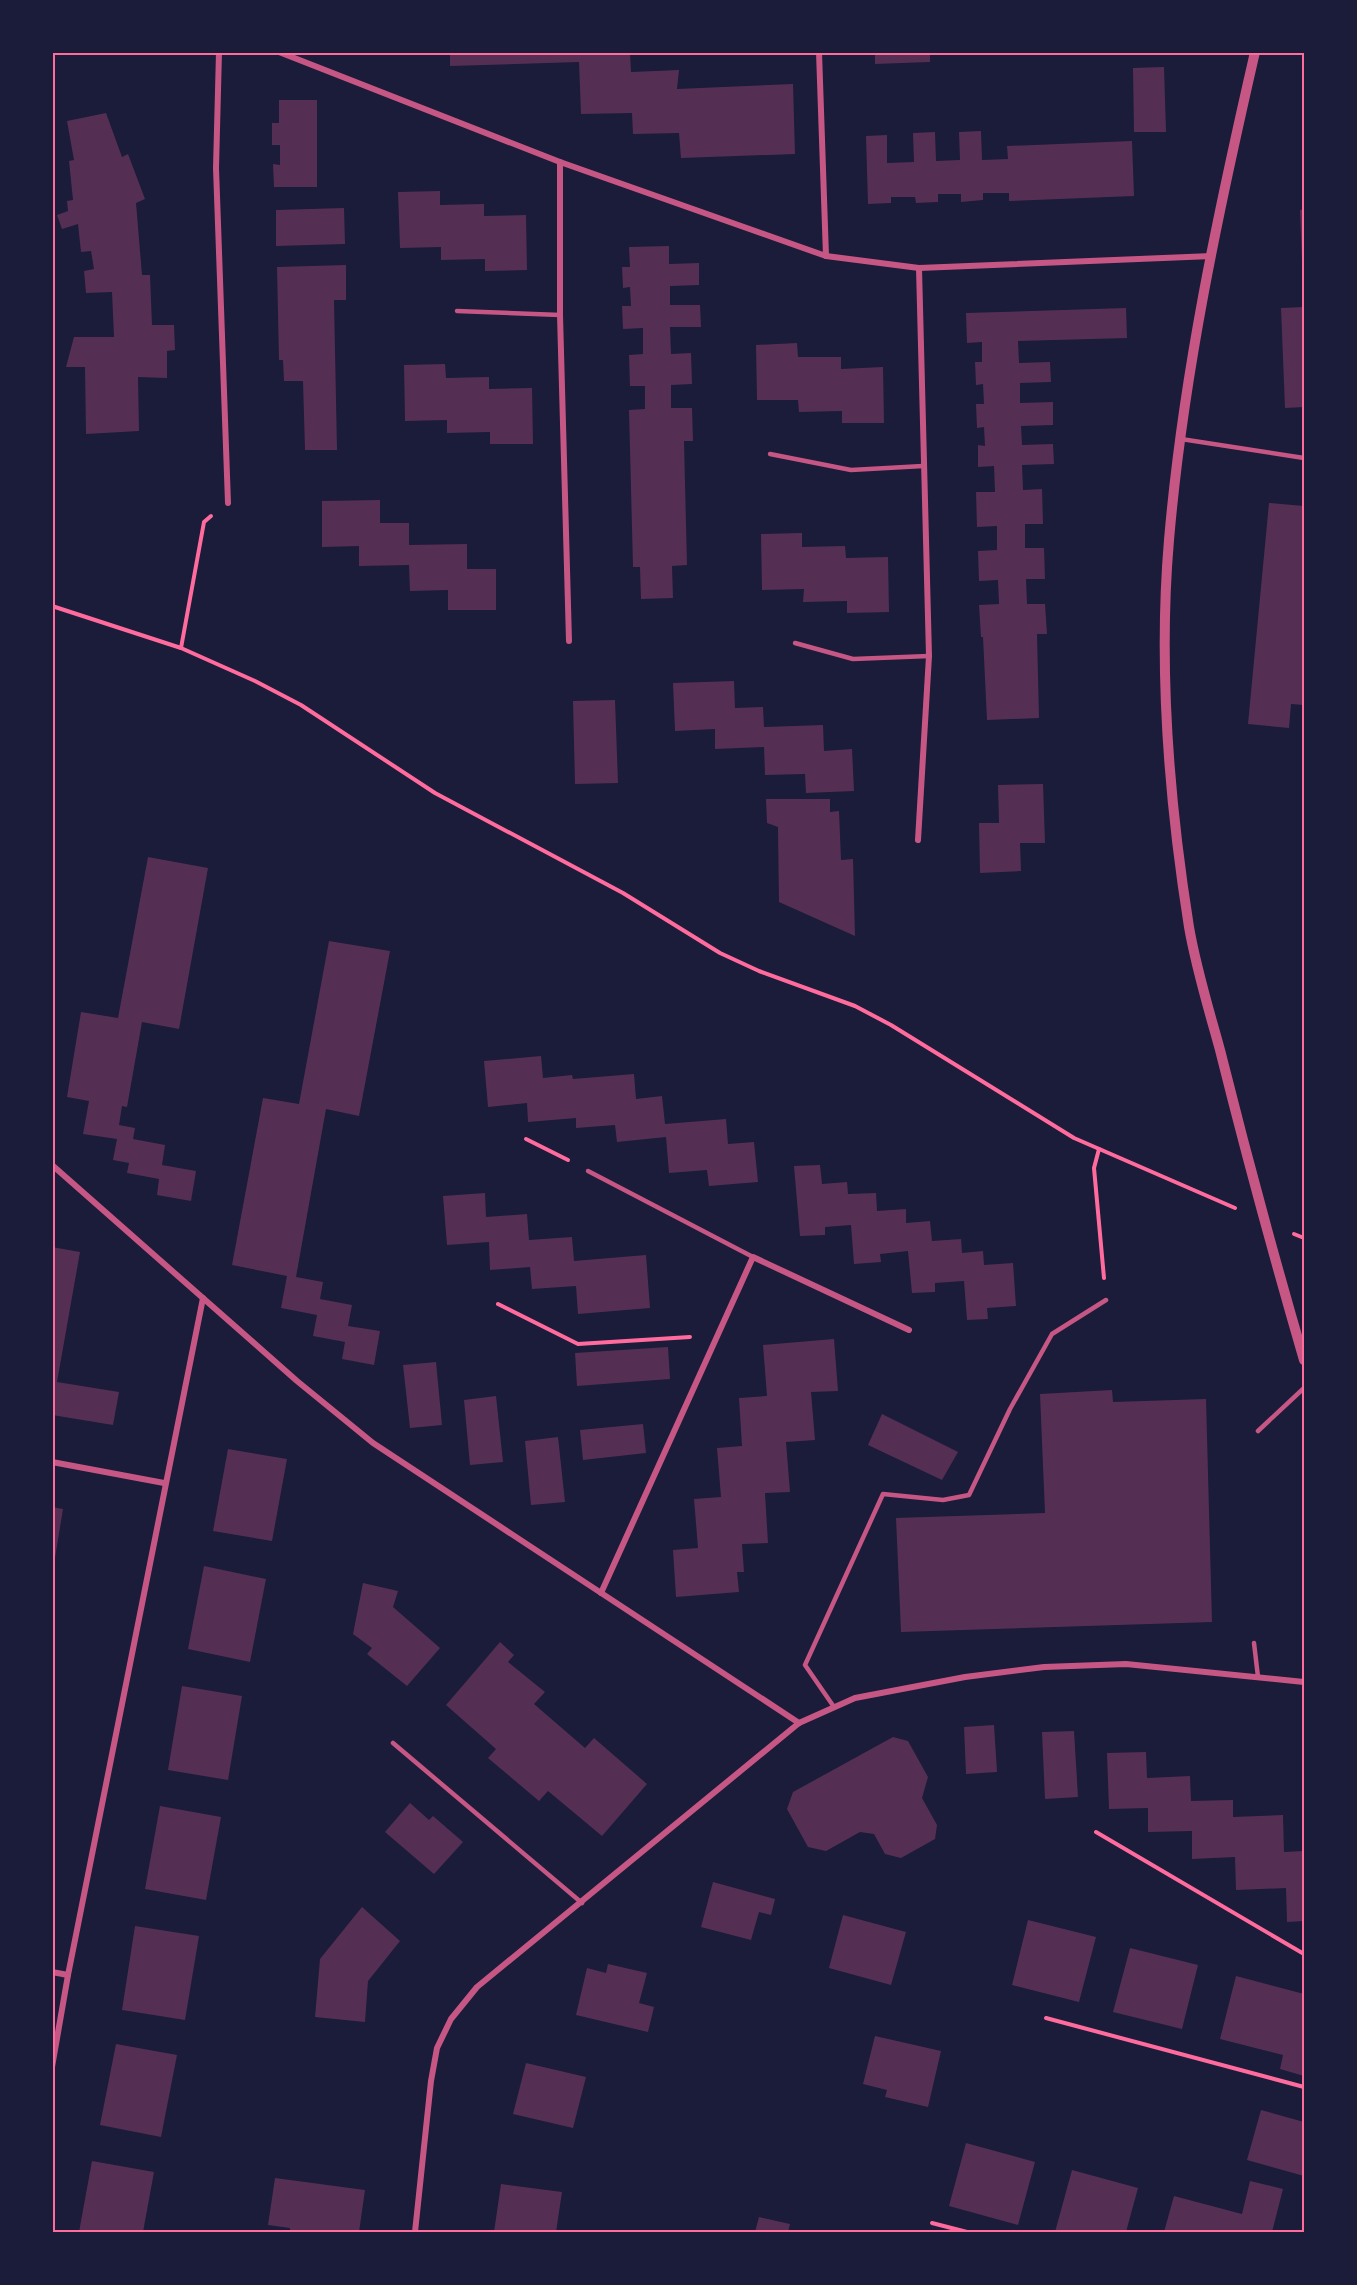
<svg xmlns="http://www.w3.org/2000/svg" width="1357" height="2285" viewBox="0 0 1357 2285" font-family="Roboto,sans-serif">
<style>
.building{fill:#542f53}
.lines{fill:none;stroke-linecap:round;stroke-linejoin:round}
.path{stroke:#ff6b9d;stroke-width:4}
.service{stroke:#c65784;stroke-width:4.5}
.minor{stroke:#c65784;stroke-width:6}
.tertiary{stroke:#c65784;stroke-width:10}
.neatline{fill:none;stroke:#ff6b9d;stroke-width:2}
</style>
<rect width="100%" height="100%" fill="#1b1b3a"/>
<g class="building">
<polygon points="450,52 630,52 631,72 679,70 677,89 793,84 795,154 681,158 679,133 633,134 632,113 581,114 579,62 450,66"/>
<polygon points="875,52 930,52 930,62 875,64"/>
<polygon points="1164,67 1166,132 1134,132 1133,68"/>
<polygon points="279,100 317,100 317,187 274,187 273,164 280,165 280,145 272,145 272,123 279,123"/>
<polygon points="106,113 122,157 128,154 145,199 136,203 142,275 150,275 152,325 174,325 175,350 167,351 167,378 138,377 139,431 86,434 85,367 66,367 74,337 114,337 112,292 86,293 84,271 94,269 91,251 81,252 78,224 62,229 57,215 68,211 67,201 73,200 69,161 74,160 67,121"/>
<polygon points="981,131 982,160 1008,159 1007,146 1132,141 1134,196 1009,201 1009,193 983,193 983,200 961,202 961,194 938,194 938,202 916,203 915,197 891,197 891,203 868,204 866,136 887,135 887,163 914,162 913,133 935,132 936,161 960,160 959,132"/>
<polygon points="440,191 440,205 484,204 484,216 526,215 527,270 485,271 485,259 441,260 441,247 400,248 398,192"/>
<polygon points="344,208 345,244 276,246 276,210"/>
<polygon points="1304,209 1304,288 1303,288 1300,210"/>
<polygon points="669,246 669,264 699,263 699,285 670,286 670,305 700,305 701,327 670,327 671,354 691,353 692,384 671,385 671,408 692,408 693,441 684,441 687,565 672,566 673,598 641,599 640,567 633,567 629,410 645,409 645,386 630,386 629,355 643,354 643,328 623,329 622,306 631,306 630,287 623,288 622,267 630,267 629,247"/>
<polygon points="346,265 346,300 334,300 337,450 305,450 303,381 284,381 283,360 279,360 277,267"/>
<polygon points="1304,307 1304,407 1285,408 1281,308"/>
<polygon points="1126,308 1127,338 1018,341 1019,363 1050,362 1051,382 1020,383 1020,403 1053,402 1053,425 1021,426 1022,445 1053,444 1054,464 1022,465 1023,490 1042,489 1043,524 1025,524 1025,548 1044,548 1045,579 1026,579 1027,604 1045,604 1047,634 1037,634 1039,718 987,720 983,637 981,637 979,605 999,604 998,580 979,581 978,551 997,550 997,526 977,527 976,492 995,492 994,466 978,467 978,445 985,446 984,427 977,428 976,404 984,404 983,384 976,385 975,362 982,362 982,342 967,343 966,313"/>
<polygon points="797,343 798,357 841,357 841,369 883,367 884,423 842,423 842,411 799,412 798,400 757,400 756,345"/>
<polygon points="445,364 446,378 489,377 489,389 532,388 533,444 490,444 490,432 447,433 447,420 405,421 404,365"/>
<polygon points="380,500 380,523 409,523 409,545 467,544 467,569 496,569 496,610 448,610 448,590 410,591 409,565 359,566 359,546 322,547 322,501"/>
<polygon points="1269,503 1304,506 1304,705 1291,704 1289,728 1248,724"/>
<polygon points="802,533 802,547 845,546 846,558 888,557 889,612 847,613 847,601 803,602 804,589 762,590 761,534"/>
<polygon points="734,681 735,708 763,707 764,727 823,725 824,751 852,749 854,791 806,793 805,774 765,775 764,747 715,749 715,729 675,731 673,683"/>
<polygon points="615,700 618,783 575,784 573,701"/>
<polygon points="1043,784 1045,843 1020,843 1021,871 980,873 979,823 999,823 998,785"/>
<polygon points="766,799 830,799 830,812 839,811 841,860 853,859 855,936 779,902 778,827 767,823"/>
<polygon points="148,857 208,868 179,1029 142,1022 127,1107 122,1106 119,1125 135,1128 133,1139 165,1145 162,1165 196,1171 191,1201 157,1195 159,1179 127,1173 129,1163 113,1160 117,1139 83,1134 89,1101 67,1097 81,1012 118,1018"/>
<polygon points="329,941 390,951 359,1116 326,1109 296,1277 323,1282 320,1299 352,1305 348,1326 380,1331 374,1365 342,1359 345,1342 313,1336 317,1315 281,1308 287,1276 232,1265 263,1098 299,1104"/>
<polygon points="541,1056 543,1078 572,1075 573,1079 634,1074 636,1099 662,1096 665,1124 726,1119 728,1144 754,1142 758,1182 709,1186 707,1170 669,1173 666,1137 617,1142 615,1125 576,1128 576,1118 528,1122 527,1103 488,1107 484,1061"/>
<polygon points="820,1165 822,1184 847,1182 848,1194 876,1193 877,1211 906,1209 906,1223 930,1221 932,1241 961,1239 962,1253 983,1251 984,1265 1013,1263 1016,1306 987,1308 988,1319 967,1320 964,1281 935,1283 935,1292 912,1293 908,1251 880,1254 881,1262 854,1264 851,1225 825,1227 825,1235 800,1236 794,1166"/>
<polygon points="485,1193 486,1217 527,1214 529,1240 572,1237 574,1261 646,1255 650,1308 578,1314 576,1286 532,1289 530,1267 490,1270 489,1242 447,1245 443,1196"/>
<polygon points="52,1247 80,1252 57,1382 119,1392 113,1425 52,1415"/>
<polygon points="834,1339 838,1391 811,1392 815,1440 786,1442 790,1492 765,1493 768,1543 742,1544 744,1572 737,1572 739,1592 676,1597 673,1550 698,1548 694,1499 721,1497 717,1448 742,1446 739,1398 767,1396 763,1345"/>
<polygon points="668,1347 670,1379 577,1386 575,1353"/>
<polygon points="436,1362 442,1425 410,1428 403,1365"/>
<polygon points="1112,1390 1113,1402 1206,1399 1212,1622 901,1632 896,1518 1045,1513 1040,1394"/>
<polygon points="496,1396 503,1462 470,1465 464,1400"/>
<polygon points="882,1414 958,1452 942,1480 868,1445"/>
<polygon points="643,1424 646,1453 583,1460 580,1430"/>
<polygon points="558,1437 565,1502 531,1505 525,1441"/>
<polygon points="228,1449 287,1459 272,1541 213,1531"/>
<polygon points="52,1507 63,1509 54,1564 52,1564"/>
<polygon points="204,1566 266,1579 250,1662 188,1649"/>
<polygon points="363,1583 398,1591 393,1607 440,1648 407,1686 367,1654 372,1648 353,1634"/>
<polygon points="500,1642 514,1655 508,1662 545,1692 534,1704 585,1748 594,1738 647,1784 602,1836 548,1791 539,1801 488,1758 496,1749 446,1705"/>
<polygon points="182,1686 242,1696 228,1780 168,1770"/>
<polygon points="994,1725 997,1772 966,1774 964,1727"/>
<polygon points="1074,1731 1078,1797 1045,1799 1042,1732"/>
<polygon points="893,1737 908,1741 928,1777 922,1798 937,1825 935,1839 901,1858 885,1854 874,1834 860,1832 826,1851 808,1847 787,1809 793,1792"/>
<polygon points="1146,1752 1147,1778 1190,1776 1191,1801 1233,1800 1233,1817 1283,1815 1284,1852 1304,1851 1304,1921 1287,1922 1286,1888 1236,1890 1235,1857 1192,1859 1192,1831 1148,1832 1148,1808 1109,1809 1107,1753"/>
<polygon points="410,1803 429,1820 433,1816 463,1842 434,1874 385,1832"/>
<polygon points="160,1806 221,1817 206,1900 145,1889"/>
<polygon points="713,1882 775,1899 771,1915 759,1912 751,1940 701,1927"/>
<polygon points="362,1907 400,1941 368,1981 365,2022 315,2017 320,1959"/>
<polygon points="843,1915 906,1932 891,1985 829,1968"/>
<polygon points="1028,1920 1096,1937 1079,2002 1012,1985"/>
<polygon points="135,1926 199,1936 185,2020 122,2010"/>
<polygon points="1130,1948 1198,1965 1182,2029 1113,2012"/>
<polygon points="608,1964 647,1973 639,2003 654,2007 648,2032 576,2015 587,1968 606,1973"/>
<polygon points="1236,1976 1304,1994 1304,2076 1280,2069 1283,2055 1220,2039"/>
<polygon points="875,2036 941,2051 928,2107 885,2097 887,2090 863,2084"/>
<polygon points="116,2044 177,2055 161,2137 100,2125"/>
<polygon points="526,2063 586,2077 573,2128 513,2114"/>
<polygon points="1261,2110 1304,2122 1304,2176 1247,2160"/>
<polygon points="966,2143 1035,2162 1018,2225 949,2206"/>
<polygon points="92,2161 154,2172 143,2232 79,2232"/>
<polygon points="1072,2170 1138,2188 1126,2232 1055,2232"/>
<polygon points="275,2178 365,2190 359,2232 290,2232 290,2228 268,2225"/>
<polygon points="1250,2181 1283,2189 1272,2232 1164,2232 1174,2196 1242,2214"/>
<polygon points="501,2184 562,2192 556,2232 494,2232"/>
<polygon points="759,2217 790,2224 788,2232 755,2232"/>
</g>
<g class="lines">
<g class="path">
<polyline points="52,606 181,648 255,681 301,705 435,793 623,893 720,953 759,971 855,1006 891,1025 1074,1138 1235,1208"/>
<polyline points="181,648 204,522 211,516"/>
<polyline points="526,1139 568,1160"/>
<polyline points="1099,1149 1094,1168 1104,1278"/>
<polyline points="1294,1234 1304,1238"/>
<polyline points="498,1304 578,1344 690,1337"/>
<polyline points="1096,1832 1304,1954"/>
<polyline points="1046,2018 1304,2087"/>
<polyline points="932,2223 967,2232"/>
</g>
<g class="service">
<polyline points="457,311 560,315"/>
<polyline points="1181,439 1304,458"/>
<polyline points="770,454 851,470 923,466"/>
<polyline points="795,643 853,659 929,656"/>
<polyline points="588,1171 753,1257"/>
<polyline points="1258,1431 1304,1388"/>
<polyline points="1254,1643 1258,1677"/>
<polyline points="834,1707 805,1665 883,1494 943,1500 969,1495 1010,1409 1052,1334 1106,1300"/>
<polyline points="393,1743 582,1903"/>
</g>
<g class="minor">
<polyline points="219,52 216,168 228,503"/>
<polyline points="279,52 560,162 826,256 919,268 1212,256"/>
<polyline points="819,52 826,256"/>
<polyline points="560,162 560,315 569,641"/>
<polyline points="918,840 929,656 919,268"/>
<polyline points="52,1165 297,1381 373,1443 799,1723"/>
<polyline points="52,1462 164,1483"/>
<polyline points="601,1593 753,1257 909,1330"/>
<polyline points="52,1972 68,1975"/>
<polyline points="52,2067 68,1975 203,1298"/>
<polyline points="415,2232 431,2081 437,2048 451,2019 477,1987 799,1723 855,1698 965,1677 1044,1667 1126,1664 1304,1682"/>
</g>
<path class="tertiary" d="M1255,52C1218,213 1183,376 1169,540C1158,668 1169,801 1189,927C1196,968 1209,1010 1220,1050C1246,1154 1274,1257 1304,1360"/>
</g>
<rect width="1357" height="2285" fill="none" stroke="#1b1b3a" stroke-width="108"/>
<rect x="54" y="54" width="1249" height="2177" class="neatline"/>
</svg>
